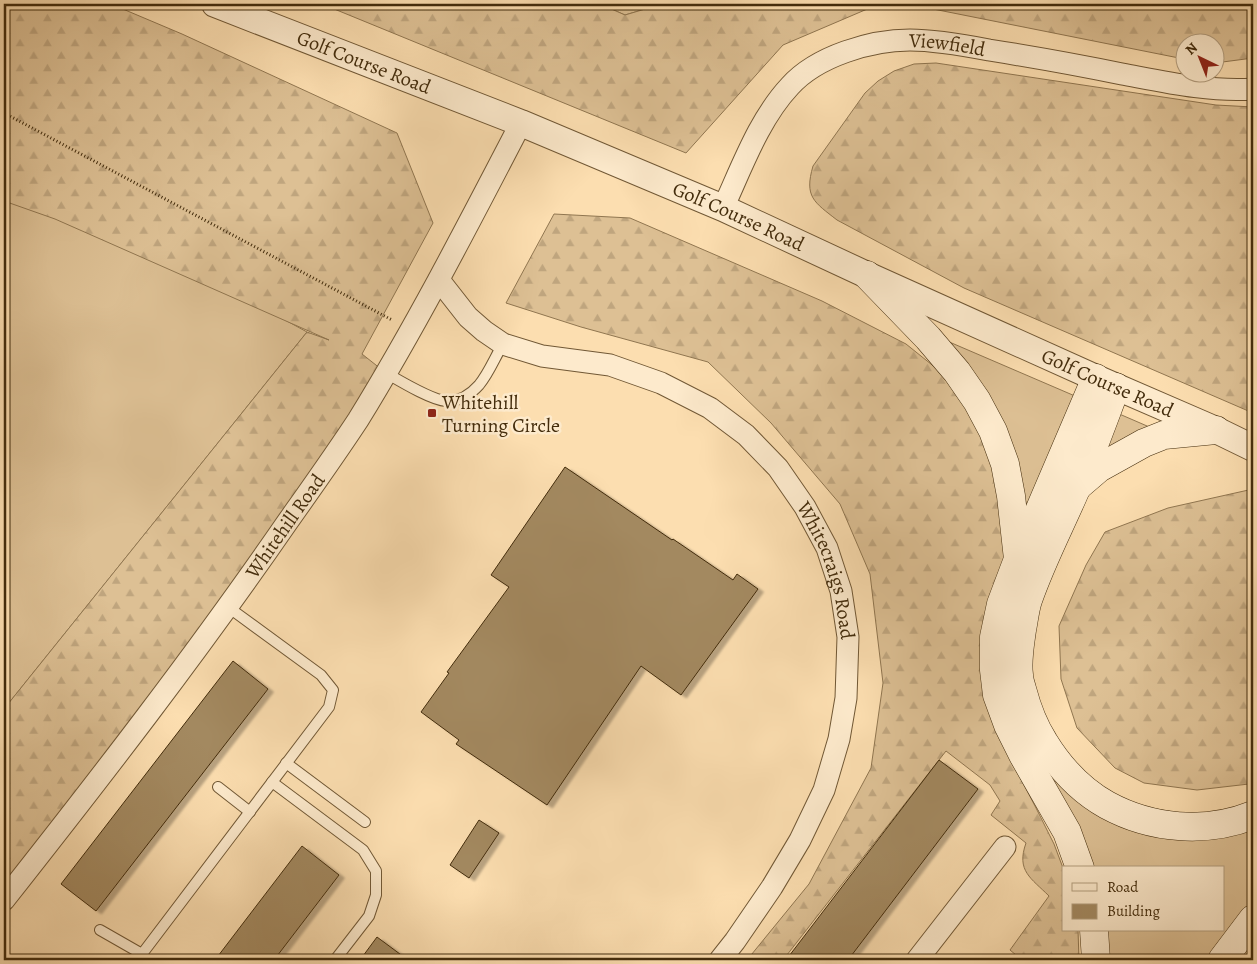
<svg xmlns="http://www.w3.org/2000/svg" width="1257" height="964" viewBox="0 0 1257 964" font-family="Alegreya,serif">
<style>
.grass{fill:#ddc094;stroke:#907650}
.forest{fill:url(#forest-firs);stroke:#907650}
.building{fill:#a38961;stroke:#432c0c;filter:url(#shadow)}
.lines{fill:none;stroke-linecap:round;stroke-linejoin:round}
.service-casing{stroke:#715835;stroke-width:12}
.minor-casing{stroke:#715835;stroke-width:23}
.tertiary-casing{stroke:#715835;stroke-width:28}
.secondary-casing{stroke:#432c0c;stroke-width:29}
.path{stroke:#432c0c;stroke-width:3;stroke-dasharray:1 2.5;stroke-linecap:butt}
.service{stroke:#fdeacc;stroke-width:10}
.minor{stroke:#fdeacc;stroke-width:21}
.tertiary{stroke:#fdeacc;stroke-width:26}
.secondary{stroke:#fdeacc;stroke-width:28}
.poi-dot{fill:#8f2418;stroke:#fdeacc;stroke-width:2}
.labels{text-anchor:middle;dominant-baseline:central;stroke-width:5;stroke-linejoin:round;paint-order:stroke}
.street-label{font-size:20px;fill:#432c0c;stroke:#fdeacc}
.poi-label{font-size:20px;fill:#432c0c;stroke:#fdeacc;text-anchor:start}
</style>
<defs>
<pattern id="forest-firs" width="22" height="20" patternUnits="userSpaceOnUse" patternTransform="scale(1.25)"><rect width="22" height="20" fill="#ddc094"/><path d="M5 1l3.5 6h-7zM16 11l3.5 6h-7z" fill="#bfa57e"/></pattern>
<filter id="shadow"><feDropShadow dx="5.5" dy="3" stdDeviation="1" flood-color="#0004"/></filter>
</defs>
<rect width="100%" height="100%" fill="#fcdeb0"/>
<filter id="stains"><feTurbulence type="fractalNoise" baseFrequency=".004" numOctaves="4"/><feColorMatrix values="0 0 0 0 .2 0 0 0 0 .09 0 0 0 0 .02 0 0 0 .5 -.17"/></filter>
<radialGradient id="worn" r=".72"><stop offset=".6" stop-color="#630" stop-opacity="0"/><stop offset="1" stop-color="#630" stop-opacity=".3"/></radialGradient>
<g class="grass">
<polygon points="600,4 662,4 625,15"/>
<polygon points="4,166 307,332 4,709"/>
<polygon points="947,341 1075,396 1028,509 1022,490"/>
<polygon points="1117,413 1154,429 1105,452"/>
<polygon points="1011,628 1071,794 1253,826 1253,904 1211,960 1107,960 1104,930 1223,930 1223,868 1090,868 1028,744"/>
</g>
<g class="forest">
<polygon points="4,4 111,4 182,34 397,133 433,223 362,354 386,373 4,900 4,709 307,332 329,340 55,219 4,201"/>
<polygon points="322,4 600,4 625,15 662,4 879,4 783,45 686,153"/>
<polygon points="908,4 1253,4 1253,58 1215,63 1214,42 1184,42 1184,59"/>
<path d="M936,63L1216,105L1253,107V413L964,288L837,220C814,202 804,197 813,166L865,93L878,81L894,71L914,64Z"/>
<path d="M554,214L630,218L822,301L906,344L977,401L1011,496L989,705L990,715L998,736L1035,806L1054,844L1063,868V930H1078L1079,960H1022L1010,950L1049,896C1031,878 1016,871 1026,843L991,815L1000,801L990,785L946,751L783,960H747L809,884L871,768L883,683L870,574L840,504L771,423L708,362L581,327L506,303Z"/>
<polygon points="1253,489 1253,782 1249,784 1197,790 1144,783 1115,768 1077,728 1061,679 1059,626 1086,565 1105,532 1168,508"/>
</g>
<g class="building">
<polygon points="565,467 672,540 673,539 733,580 737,574 758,589 681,695 641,666 547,805 456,744 459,740 421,712 449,673 447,672 509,587 491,575"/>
<polygon points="233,661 268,689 96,911 61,884"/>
<polygon points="939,760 978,789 848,960 786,960"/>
<polygon points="479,820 499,833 469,878 450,865"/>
<polygon points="302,846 339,875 274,960 215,960"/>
<polygon points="377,937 408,960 360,960"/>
</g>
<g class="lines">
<g class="service-casing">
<g id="service">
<path d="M386,373C400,381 431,400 446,401C459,402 471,394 479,385C489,373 495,357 503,344"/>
<polyline points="286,763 365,822"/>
<polyline points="272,782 363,850 376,871 376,895 369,916 335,960"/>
<polyline points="218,787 250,812"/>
<polyline points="100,930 142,954 329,707 333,690 321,675 228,607"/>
</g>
</g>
<g class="minor-casing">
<g id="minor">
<path id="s1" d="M723,208C742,167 759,119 790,86C817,56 871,40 910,40C936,40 963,45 989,50C1033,57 1078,65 1122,74C1165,82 1209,92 1253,89"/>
<path id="s2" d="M439,280L468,317L484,331L503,344L542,356L610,365L661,383L710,408L746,435L778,468L805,507L827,548L841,591L848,637L846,698L839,739L824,790L800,840L772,887L735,941L720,960"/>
<path id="s3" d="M4,900C101,777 197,653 286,524C310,490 335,455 358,420C417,324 469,223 521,123"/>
<polyline points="917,960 1005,847"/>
</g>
</g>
<g class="tertiary-casing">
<g id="tertiary">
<path id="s4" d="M215,4L521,123L723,208L867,275L1096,378L1216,430L1253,448"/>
</g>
</g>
<g class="secondary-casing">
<g id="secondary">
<polyline points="867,275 928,338 957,372 977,401 993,431 1005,464 1011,496 1018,559 1001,604 994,637 994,670 997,695 1008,725 1023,755 1067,832 1080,868"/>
<path d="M1116,387C1103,421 1091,455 1076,489C1060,526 1041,562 1028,600C1025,609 1024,620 1022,630C1020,645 1017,660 1019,675C1019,680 1021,685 1022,689C1027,708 1033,725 1044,742C1060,768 1080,790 1107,805C1151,829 1206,834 1253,815"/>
<polyline points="1078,486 1099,468 1144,443 1164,435 1216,430"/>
<polyline points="1019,558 1096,378"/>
<polyline points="1094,930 1096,960"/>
<polyline points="1222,960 1253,919"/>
</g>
</g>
<polyline class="path" points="4,113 392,320"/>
<use href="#service" class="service"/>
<use href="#minor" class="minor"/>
<use href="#tertiary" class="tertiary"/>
<use href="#secondary" class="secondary"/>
</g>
<rect class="poi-dot" x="427" y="408" width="10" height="10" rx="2.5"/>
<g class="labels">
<g class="street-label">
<text stroke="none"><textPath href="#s1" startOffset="309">Viewfield</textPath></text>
<text stroke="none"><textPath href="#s4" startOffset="160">Golf Course Road</textPath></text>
<text stroke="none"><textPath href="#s4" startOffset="565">Golf Course Road</textPath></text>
<text stroke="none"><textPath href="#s4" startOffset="970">Golf Course Road</textPath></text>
<text stroke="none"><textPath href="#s3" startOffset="468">Whitehill Road</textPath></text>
<text stroke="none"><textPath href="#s2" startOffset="516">Whitecraigs Road</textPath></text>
</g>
<g class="poi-label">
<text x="442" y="402">Whitehill<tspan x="442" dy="23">Turning Circle</tspan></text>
</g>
</g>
<rect width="1257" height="964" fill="none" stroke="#fcdeb0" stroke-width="20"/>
<rect x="5" y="5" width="1247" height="954" fill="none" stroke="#432c0c" stroke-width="2.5"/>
<rect x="10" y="10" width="1237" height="944" fill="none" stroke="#432c0c"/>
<rect x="1062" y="866" width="162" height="65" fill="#fdeacc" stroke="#b39e7f"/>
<rect x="1072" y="883" width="25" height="8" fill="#fdeacc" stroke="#b39e7f"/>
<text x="1107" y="892" font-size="15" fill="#432c0c">Road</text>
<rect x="1072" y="904" width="25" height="15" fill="#a38961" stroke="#b39e7f"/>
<text x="1107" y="916" font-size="15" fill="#432c0c">Building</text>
<g transform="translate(1200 58) rotate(317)"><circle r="24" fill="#fdeacc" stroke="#b39e7f"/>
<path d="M0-4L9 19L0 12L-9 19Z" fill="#8f2418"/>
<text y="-8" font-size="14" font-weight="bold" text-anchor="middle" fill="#432c0c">N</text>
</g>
<rect width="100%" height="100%" filter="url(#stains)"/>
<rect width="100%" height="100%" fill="url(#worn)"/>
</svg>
